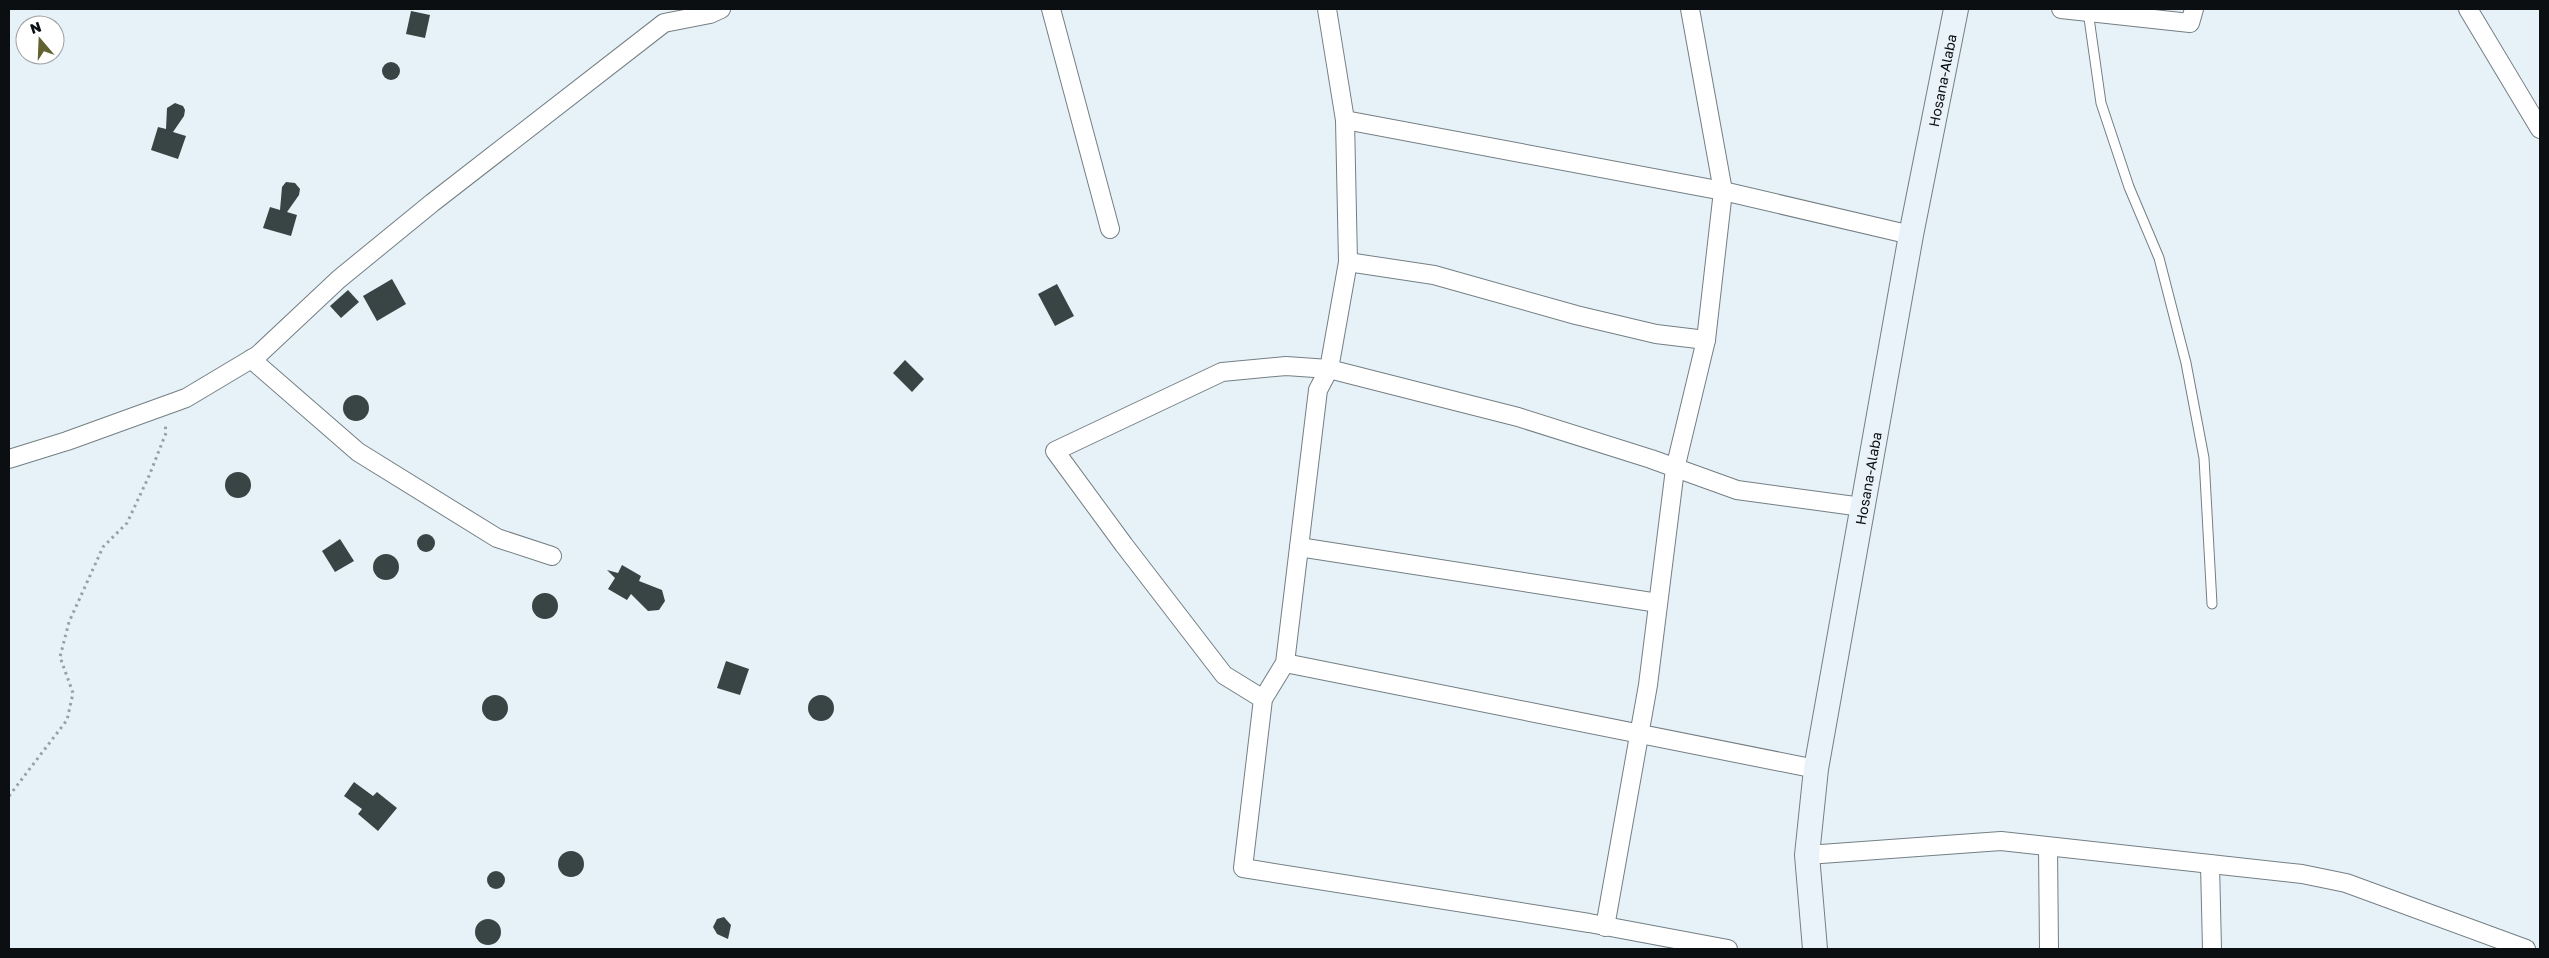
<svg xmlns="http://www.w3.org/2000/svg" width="2549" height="958" viewBox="0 0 2549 958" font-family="'Golos Text',sans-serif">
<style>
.building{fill:#394445}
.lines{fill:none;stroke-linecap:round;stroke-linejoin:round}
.lane-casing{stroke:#747f84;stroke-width:11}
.street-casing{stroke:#747f84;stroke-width:20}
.secondary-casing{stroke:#747f84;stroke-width:26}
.path{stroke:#97a0a4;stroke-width:3;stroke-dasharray:2.5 4;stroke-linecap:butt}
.lane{stroke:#fff;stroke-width:9}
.street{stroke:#fff;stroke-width:18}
.secondary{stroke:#eaf2fa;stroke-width:24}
.labels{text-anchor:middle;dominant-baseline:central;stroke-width:5;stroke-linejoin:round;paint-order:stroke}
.street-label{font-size:14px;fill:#0b0f11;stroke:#fff}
</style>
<rect width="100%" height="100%" fill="#e6f2f8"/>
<g class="building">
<polygon points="411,11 430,15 425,38 406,34"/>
<circle cx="391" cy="71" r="9"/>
<polygon points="175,103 183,106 185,110 184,116 173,132 186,136 178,159 151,150 158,127 166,129 167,108"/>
<polygon points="286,182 295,183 300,189 299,195 287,212 297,215 291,236 263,228 270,207 280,210 282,187"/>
<polygon points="392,279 406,304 377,321 363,296"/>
<polygon points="1057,284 1074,316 1055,326 1038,294"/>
<polygon points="348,290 359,302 341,318 330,306"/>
<polygon points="905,360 924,379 912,392 893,373"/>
<circle cx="356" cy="408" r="13"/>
<circle cx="238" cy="485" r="13"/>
<circle cx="426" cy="543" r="9"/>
<polygon points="340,539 354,561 335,572 322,551"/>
<circle cx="386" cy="567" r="13"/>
<polygon points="622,565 641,576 639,581 662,590 665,601 659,610 648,611 631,594 627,600 608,589 615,578 607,570 618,573"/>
<circle cx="545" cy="606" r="13"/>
<polygon points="726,661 749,669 740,695 717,688"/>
<circle cx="495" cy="708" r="13"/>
<circle cx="821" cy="708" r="13"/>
<polygon points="354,782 373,796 377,792 397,808 378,831 358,814 362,809 344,796"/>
<circle cx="571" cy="864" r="13"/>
<circle cx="496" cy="880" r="9"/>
<polygon points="724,917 731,925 728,939 717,934 713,927 717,919"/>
<circle cx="488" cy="932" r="13"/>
</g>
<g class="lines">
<g class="lane-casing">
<polyline id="lane" points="2088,11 2101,103 2129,187 2159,258 2186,363 2204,458 2212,604"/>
</g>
<g class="street-casing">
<g id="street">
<polyline points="1051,9 1110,229"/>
<polyline points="1327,9 1345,120 1348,262 1329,369 1318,390 1285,663 1263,699 1243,868 1589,923 1728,949"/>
<polyline points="2061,9 2190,23 2194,9"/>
<polyline points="2468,9 2540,129"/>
<polyline points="1345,120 1723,191 1911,235"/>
<polyline points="1348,262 1434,275 1576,315 1656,334 1706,340"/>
<polyline points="251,359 358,452 497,538 552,556"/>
<polyline points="9,459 67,441 186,398 258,355 339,279 432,203 664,23 710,14 721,9"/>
<polyline points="1299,547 1658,603"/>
<polyline points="1285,663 1816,769"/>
<polyline points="1263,699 1224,675 1124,545 1055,451 1222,372 1286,366 1329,369 1518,417 1651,459 1737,490 1862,507"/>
<polyline points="2048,847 2049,949"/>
<polyline points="1807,855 2001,841 2302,874 2346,883 2526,949"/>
<polyline points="2210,864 2212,949"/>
<polyline points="1605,927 1648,685 1675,469 1706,340 1723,191 1690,9"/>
</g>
</g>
<g class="secondary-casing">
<g id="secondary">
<path id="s1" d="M1815,949L1807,855L1816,769L1911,235L1956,9"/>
</g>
</g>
<polyline class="path" points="9,796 67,720 73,693 60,657 69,622 103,547 127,523 149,476 166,433 165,423"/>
<use href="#lane" class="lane"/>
<use href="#street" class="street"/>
<use href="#secondary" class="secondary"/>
</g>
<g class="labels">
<g class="street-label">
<text stroke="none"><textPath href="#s1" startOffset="881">Hosana-Alaba</textPath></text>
<text stroke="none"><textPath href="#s1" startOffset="476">Hosana-Alaba</textPath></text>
</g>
</g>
<rect width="2549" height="958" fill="none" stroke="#0b0f11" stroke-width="20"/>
<g transform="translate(40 40) rotate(341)"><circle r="24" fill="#ffffff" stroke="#9d9fa0"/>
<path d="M0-4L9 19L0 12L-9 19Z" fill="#60622f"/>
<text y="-8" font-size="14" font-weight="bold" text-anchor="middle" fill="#0b0f11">N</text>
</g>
</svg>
